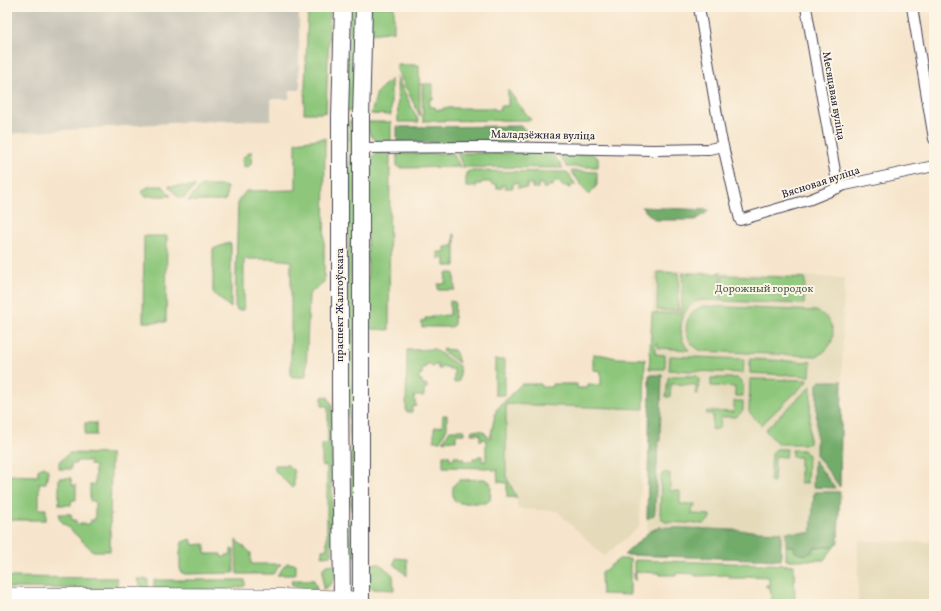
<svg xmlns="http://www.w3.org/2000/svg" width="941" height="611" viewBox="0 0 941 611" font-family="Vollkorn,serif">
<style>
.built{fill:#e5daba}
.industrial{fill:#c7c4b8}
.green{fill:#8ec77b;stroke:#58745b}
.forest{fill:#72ac6b;stroke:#4a6753}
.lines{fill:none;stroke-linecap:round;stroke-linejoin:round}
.street-casing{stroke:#423f51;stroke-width:12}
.secondary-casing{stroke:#423f51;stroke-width:16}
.primary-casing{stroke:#423f51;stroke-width:18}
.street{stroke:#fff;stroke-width:10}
.secondary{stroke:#fff;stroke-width:15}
.primary{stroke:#fff;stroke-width:16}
.labels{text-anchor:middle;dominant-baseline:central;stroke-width:4;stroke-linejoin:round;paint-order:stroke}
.street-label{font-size:11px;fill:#22223b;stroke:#fcf5e5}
.park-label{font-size:11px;fill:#485c51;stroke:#fcf5e5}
</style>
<rect width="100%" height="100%" fill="#fcf5e5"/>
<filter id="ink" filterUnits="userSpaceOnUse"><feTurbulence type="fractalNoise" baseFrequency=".025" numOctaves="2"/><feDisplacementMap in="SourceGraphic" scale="8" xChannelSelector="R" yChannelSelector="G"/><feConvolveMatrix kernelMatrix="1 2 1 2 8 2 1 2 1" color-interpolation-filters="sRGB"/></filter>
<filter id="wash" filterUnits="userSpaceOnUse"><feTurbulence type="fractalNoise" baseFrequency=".012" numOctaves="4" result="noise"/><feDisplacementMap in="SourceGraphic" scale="16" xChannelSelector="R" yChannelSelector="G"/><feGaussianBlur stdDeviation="0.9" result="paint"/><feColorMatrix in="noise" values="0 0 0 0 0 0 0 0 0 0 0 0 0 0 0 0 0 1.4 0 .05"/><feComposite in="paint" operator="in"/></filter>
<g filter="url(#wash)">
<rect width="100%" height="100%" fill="#f6e5cc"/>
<g class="built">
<polygon points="681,270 844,278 838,542 834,547 651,541 647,538 650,389 649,386 654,271"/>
<polygon points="506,404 644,409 639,527 604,556 557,511 517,509 517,498 506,476"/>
<polygon points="858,541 934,542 934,604 858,604"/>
</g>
<polygon class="industrial" points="7,7 299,7 299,80 300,81 300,90 290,90 289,99 271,99 271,120 198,121 7,134"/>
<g class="green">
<polygon points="308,7 330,7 326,112 321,113 304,113"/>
<polygon points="348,7 358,7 355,111 346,111"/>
<polygon points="371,7 394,7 394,31 370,34"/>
<polygon points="397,65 419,65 420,116 397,70"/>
<polygon points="397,77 419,122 398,122"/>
<polygon points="391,79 391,115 371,114 377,92"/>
<polygon points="422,84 433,84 433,99 430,99 429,107 435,107 436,110 443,110 443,108 494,108 494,110 500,110 500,106 508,106 508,90 531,120 423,121"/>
<polygon points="349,121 358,121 354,512 352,511 351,509 351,445 347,398"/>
<path d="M366,122H391V142C388,142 383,143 380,143C373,141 366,129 366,122Z"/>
<polygon points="325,138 324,282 309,294 306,374 305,377 291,377 291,261 273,259 244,259 244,305 243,310 237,310 235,306 238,201 246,191 296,190 296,142"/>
<polygon points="249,152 252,152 251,164 248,167 243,166 242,159"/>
<polygon points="376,153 390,153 389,330 372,329 368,327 367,166 370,159"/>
<polygon points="453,153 460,167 401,168 397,166 397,154"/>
<polygon points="457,153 552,153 563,168 463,167"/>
<polygon points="558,154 592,154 598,158 598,167 567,167"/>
<polygon points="469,171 567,172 576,185 571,185 571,188 568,188 568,186 562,186 561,183 554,182 553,186 547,186 547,188 543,188 543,184 538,184 538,188 532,188 532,184 527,184 527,188 518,188 518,183 513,183 513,188 505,188 505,185 502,185 502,188 497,188 497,185 491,184 491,182 482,182 481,184 476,184 476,187 466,187 466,173"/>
<polygon points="571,171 597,172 597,185 589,195"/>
<polygon points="150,186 163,186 171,196 145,196 141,191"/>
<polygon points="168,186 196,186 185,197 179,198"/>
<polygon points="201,186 224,186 227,187 226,199 224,201 188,201"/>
<polygon points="454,234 455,234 455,266 445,266 445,258 438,258 438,252 445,252 445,247 453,246"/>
<polygon points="144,236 167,236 166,322 143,322"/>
<polygon points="228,243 231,244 231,308 213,293 213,249"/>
<polygon points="658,272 679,273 678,311 657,310"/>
<path d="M718,272H721V301C713,300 703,299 695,302C679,311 676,338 689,350L658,348V344H655V354L665,355V369H649L652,313H681L683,273L718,274Z"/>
<polygon points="446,273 454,273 455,290 438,290 438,284 445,284"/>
<polygon points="723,275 805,278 804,304 722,301"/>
<polygon points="450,301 455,302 454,324 452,327 422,327 421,321 425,321 425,318 432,318 432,316 450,315"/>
<path d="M703,306L816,311C838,320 839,346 817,356L701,351C681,340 681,315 703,306Z"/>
<polygon points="434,349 459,366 460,372 459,381 454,383 454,369 449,369 448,367 441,367 441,369 438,369 438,365 434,365 433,367 432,367 431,364 426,364 426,367 422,368 422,374 419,375 419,380 422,380 422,385 427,385 427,388 424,389 424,396 414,396 416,406 412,407 412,412 406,412 407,350"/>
<polygon points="443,349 454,350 456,353 459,363 442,351"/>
<polygon points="593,354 603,355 617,358 645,359 644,409 506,404 506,476 517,498 507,497 507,483 498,482 497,470 492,470 490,468 443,467 443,455 449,455 450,459 454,459 454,456 458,456 458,458 463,458 463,461 473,461 473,458 478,458 478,456 482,456 482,461 486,461 486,440 482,439 482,441 480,441 480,434 471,434 472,430 483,431 490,439 496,410 521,384 541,384 541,387 552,387 552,384 577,384 577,388 588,388 588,384 601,385 601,371 593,370"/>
<polygon points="670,356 744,359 743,373 669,370"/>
<polygon points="750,359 811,362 810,376 750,373"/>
<rect x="495" y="360" width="10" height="35"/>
<polygon points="671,376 697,376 699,378 698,394 696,394 696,385 671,384 670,397 666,397 668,378"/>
<polygon points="711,378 737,378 743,384 743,396 735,396 735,387 711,386"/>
<polygon points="750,379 809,380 761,425 749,412"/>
<polygon points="811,386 809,444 778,444 765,430"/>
<polygon points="325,396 328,397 332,405 332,555 322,556 322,550 327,549 327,466 322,466 322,444 328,444 328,406 322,406 322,397"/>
<polygon points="734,401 743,401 743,411 736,417 721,417 720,427 717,429 712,430 713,414 706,414 707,411 734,412"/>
<polygon points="443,415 447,415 447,428 440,441 434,441 434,429 435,427 442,426"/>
<rect x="85" y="423" width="11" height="12"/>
<polygon points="450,430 464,430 464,434 456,434 456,441 454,441 454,440 443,441"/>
<polygon points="776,449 787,449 786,457 775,456 774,482 770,481 772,454"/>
<polygon points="792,450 803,450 808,455 807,484 800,483 800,457 792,457"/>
<polygon points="69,453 111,454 110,551 93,551 59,519 59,514 71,514 72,520 76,520 76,524 90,524 91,520 95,520 95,501 90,501 90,485 95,484 95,466 90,465 90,461 76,461 76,464 71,464 71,469 59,469 59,462"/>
<polygon points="275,465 288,465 294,471 294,486 292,488 275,471"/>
<polygon points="43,466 46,467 48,471 46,483 39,483 39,509 46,509 46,520 7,520 7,475 38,476 38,470"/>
<path d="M663,473H670V491H680V504H695V507H693L692,514L710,515C710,520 708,521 704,524L665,522L662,519L660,515L661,476Z"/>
<polygon points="59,478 71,478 72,485 76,485 76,500 72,500 71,505 59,505"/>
<path d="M484,479L490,482L491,487L490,500L486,503H460L454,500C452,492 451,484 460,480Z"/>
<polygon points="349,520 354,520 356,556 347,556"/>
<polygon points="191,539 193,545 205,544 205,554 221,554 221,557 226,557 226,555 231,555 231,549 234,550 234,573 185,574 180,572 180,552 182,542"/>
<polygon points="236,540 251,553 251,564 281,564 273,574 237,574"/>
<polygon points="786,546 794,546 804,555 813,552 815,547 834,547 824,560 786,560"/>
<polygon points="395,558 407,559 407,576 394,564"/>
<polygon points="619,559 630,559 630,595 602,594 601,573"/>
<polygon points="634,560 794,565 795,603 771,602 770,587 766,587 766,585 769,585 769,577 746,576 745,578 729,578 729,575 695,576 695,574 677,573 677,575 660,575 660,573 636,572 636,580 634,580"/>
<polygon points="287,563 296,564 296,573 295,575 277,575"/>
<polygon points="365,563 380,564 393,575 394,590 373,589 365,584"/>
<path d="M336,564C336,575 335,585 323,589V568L327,565Z"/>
<polygon points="7,577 117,578 117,589 7,588"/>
<path d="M137,579H148V590C143,588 138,585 137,579Z"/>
<polygon points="154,580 245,580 245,586 227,590 154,590"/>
<path d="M291,580H314L317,589C308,590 299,589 292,585Z"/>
<polygon points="7,600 125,603 126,604 7,604"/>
</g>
<g class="forest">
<polygon points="520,126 531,134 526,141 521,142 397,143 397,127"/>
<polygon points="641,207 709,210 705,214 695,220 655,220"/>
<polygon points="649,375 662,375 660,441 658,441 655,511 654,515 647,519 650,389 649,386"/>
<polygon points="820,381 842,381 840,487 816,455 817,384"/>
<polygon points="814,460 835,488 813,487"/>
<path d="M814,492H840L838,542L834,547H815C811,555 803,556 795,552L794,546H786V532L811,533Z"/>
<polygon points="660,527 781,532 781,560 624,555 650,531"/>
</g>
</g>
<g filter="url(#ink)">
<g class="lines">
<g class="street-casing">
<g id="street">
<polyline points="699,7 720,133 740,220 811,199 845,185 934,166"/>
<polyline points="806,7 838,188"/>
<polyline points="912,7 934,139"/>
<polyline points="361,148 483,147 654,150 709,149 723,146"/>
</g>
</g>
<g class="secondary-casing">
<polyline id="secondary" points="7,595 261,596 342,598 361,600"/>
</g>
<g class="primary-casing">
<g id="primary">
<polyline points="342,604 340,392 340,117 343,7"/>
<polyline points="361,604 361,117 364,7"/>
</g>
</g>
<use href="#street" class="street"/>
<use href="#secondary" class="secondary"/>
<use href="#primary" class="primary"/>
</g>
</g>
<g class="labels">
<g class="street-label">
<text transform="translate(833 96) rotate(80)">Месяцавая вуліца</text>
<text transform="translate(543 136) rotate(1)">Маладзёжная вуліца</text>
<text transform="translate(821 183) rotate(-18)">Вясновая вуліца</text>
<text transform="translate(340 305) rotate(-90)">праспект Жалтоўскага</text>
</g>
<g class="park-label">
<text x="764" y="289">Дорожный городок</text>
</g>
</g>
<rect width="941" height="611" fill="none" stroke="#fcf5e5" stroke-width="24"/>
</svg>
